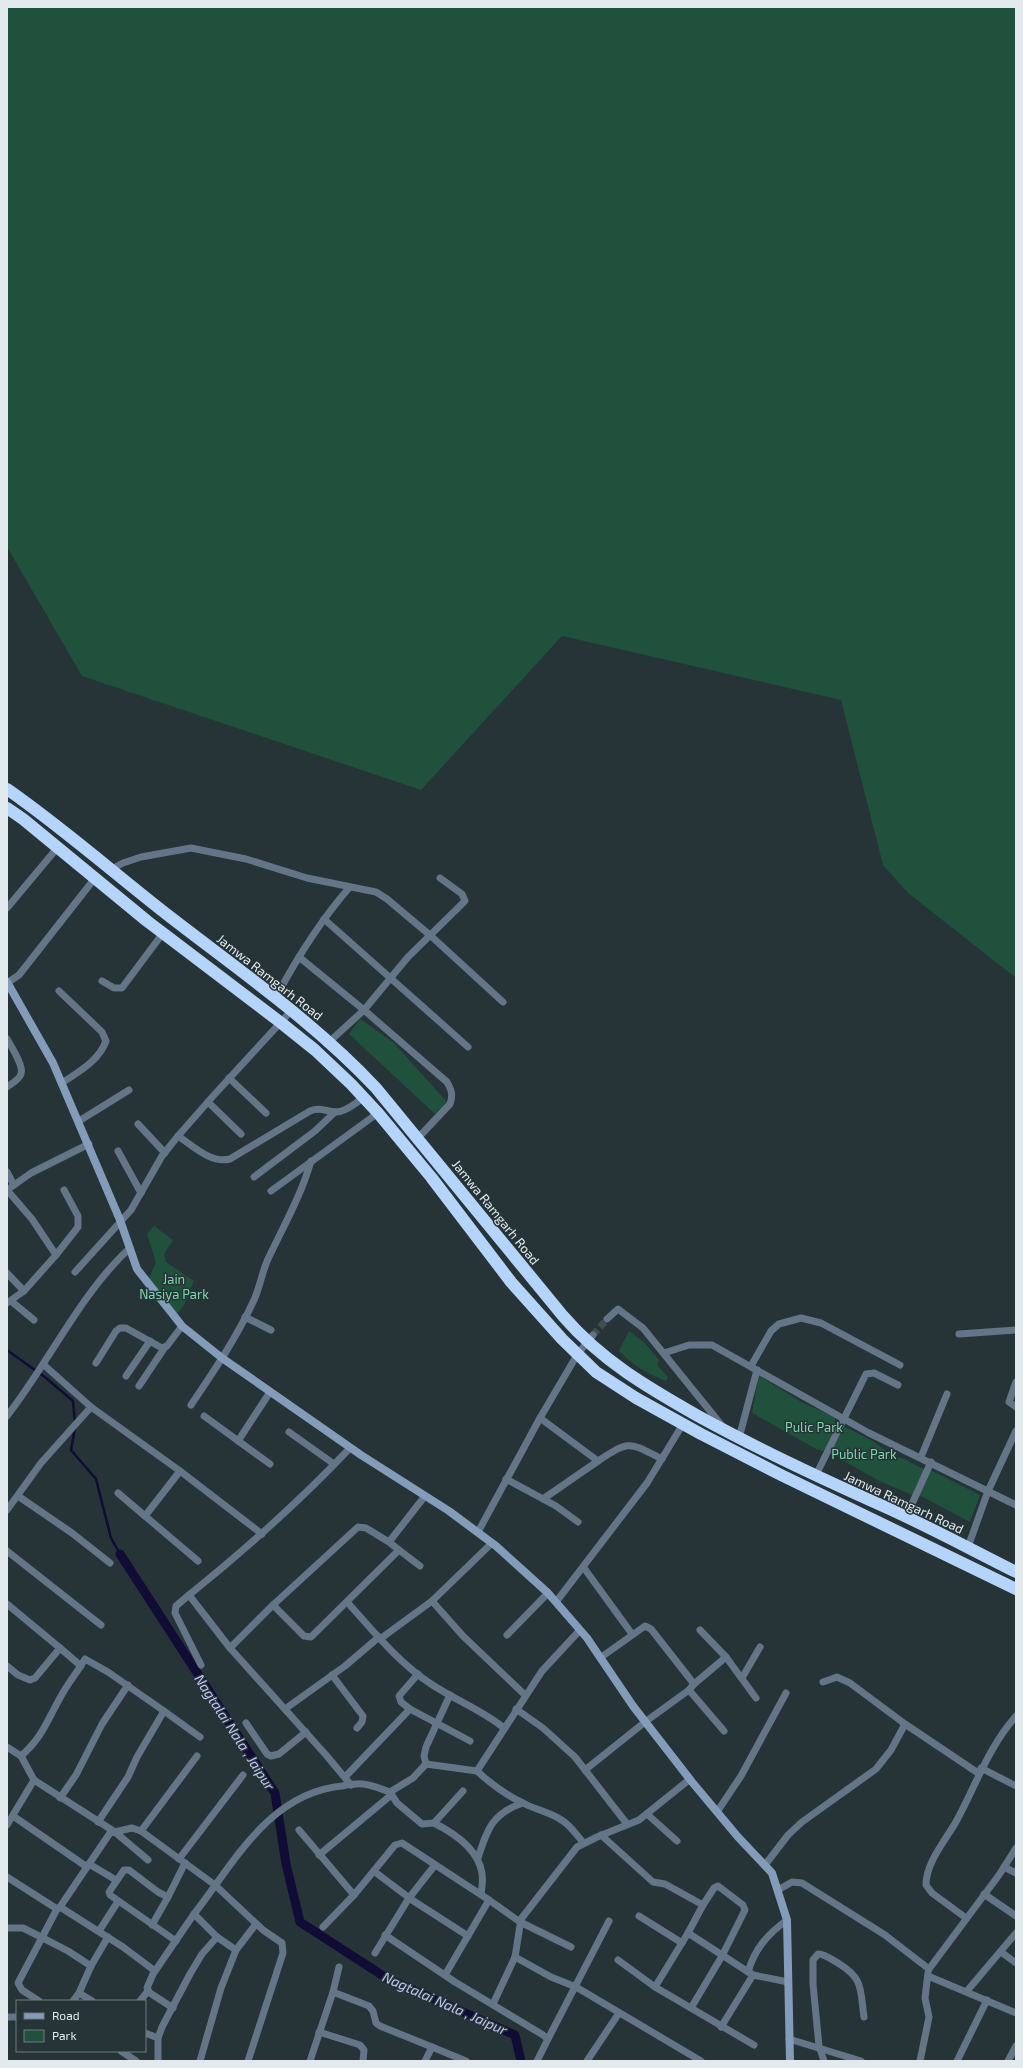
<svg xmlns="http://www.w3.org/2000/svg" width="1023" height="2068" viewBox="0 0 1023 2068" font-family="'Exo 2',sans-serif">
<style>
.green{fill:#1f513c}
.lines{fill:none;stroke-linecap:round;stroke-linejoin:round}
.stream{stroke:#100c35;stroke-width:2.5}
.canal{stroke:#100c35;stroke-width:9}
.street-tunnel{stroke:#424e52;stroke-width:7;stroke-dasharray:7 3.5;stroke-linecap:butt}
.street{stroke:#657588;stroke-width:7}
.secondary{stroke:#829cba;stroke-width:8}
.highway{stroke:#b4d4f9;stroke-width:12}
.labels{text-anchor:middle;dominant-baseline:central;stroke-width:3;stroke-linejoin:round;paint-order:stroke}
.street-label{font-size:13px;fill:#e2eaed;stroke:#263337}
.park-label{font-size:13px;fill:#7cd8ad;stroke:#263337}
.water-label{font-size:14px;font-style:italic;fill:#c2c6f4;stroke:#263337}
</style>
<rect width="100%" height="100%" fill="#263337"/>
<g class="green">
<polygon points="7,7 1016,7 1016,978 908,893 883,865 841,700 562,636 421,790 82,676 7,547"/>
<polygon points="360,1019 394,1043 447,1102 435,1114 349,1034"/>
<polygon points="154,1226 173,1240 164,1254 166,1262 194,1281 184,1305 175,1317 149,1279 156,1262 147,1234"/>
<path d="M629,1331L644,1342L659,1360L657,1365L668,1377L666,1381C647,1374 633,1365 619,1351Z"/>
<polygon points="759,1376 803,1403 835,1417 835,1427 825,1451 818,1450 752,1413"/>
<polygon points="845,1427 871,1440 896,1457 904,1459 919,1467 932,1471 980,1495 970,1522 919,1495 915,1496 881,1482 830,1453"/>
</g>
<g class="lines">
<g class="stream">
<polyline points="7,1350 46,1378 73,1401 75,1423"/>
<polyline points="75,1428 71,1450 96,1479 111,1538 120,1554"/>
</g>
<polyline class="canal" points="120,1554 275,1793 286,1864 300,1922 388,1979 515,2035 521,2061"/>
<polyline class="street-tunnel" points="593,1335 607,1319"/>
<g class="street">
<polyline points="110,870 123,863 141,857 191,848 246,859 307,878 376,892 387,899 431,936 503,1002"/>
<polyline points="7,908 58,847"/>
<polyline points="324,919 468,1047"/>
<path d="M299,957L364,1010L447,1082C452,1091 453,1095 450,1104L418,1138"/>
<polyline points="102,981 114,988 122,988 163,933"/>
<polyline points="7,983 19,975 95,878"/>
<path d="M59,991L102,1032L106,1041C99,1061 78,1072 62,1083"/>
<path d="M276,997C297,958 320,921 349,888"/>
<path d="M292,1010L214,1095L178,1136C193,1146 211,1164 230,1159L310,1111C320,1107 325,1111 335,1112C345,1113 356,1102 364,1098"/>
<path d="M7,1039C11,1046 24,1066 21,1074C19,1080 11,1084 7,1087"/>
<polyline points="329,1042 364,1010 408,957 465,901 462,894 440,878"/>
<polyline points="229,1078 266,1113"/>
<polyline points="208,1102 241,1134"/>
<polyline points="79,1121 129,1090"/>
<polyline points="138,1124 165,1153"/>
<polyline points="118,1151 141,1193"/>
<polyline points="7,1172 14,1185"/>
<polyline points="254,1177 315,1131 335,1112"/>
<polyline points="271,1191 378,1113"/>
<polyline points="56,1255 78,1227 78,1216 64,1190"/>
<polyline points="75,1272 131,1210 162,1156 178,1136"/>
<polyline points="7,1273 24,1291"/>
<polyline points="11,1301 34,1320"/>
<polyline points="7,1303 24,1291 56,1255 32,1219 7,1190 31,1173 89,1144"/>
<polyline points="245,1317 271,1330"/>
<polyline points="607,1319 618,1309 643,1328 723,1427"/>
<polyline points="959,1334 1016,1330"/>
<polyline points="664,1353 689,1345 712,1345 869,1433 1016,1505"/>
<polyline points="96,1363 116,1331 120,1328 126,1328 162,1348 167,1346 182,1326"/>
<polyline points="44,1365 91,1407"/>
<polyline points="751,1366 771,1331 779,1324 801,1318 821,1323 900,1365"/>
<polyline points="126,1376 150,1341"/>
<polyline points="1016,1382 1009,1402 1016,1407"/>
<polyline points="139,1386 165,1347"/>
<path d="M191,1405C214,1371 237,1337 254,1300C260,1287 262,1272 268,1259C283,1227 301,1196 311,1161"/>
<path d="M7,1416C48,1364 82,1291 130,1248"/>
<polyline points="204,1416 270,1464"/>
<polyline points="540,1418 598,1461 543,1499"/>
<polyline points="289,1432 334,1464"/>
<polyline points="739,1438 757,1370"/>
<polyline points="238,1441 270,1392"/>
<path d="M350,1448C300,1501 246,1549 189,1595L230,1648L326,1755L351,1785"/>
<polyline points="921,1457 947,1394"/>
<path d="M598,1461C630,1440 628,1442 662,1459"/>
<polyline points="815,1477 866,1374 874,1373 898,1385"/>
<polyline points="506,1479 556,1506 578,1522"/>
<polyline points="118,1493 145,1516"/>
<polyline points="18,1496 72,1533 110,1563"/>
<polyline points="7,1510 41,1463 91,1407 180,1471"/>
<polyline points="906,1517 931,1462"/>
<polyline points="478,1532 540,1418 577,1355 593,1335"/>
<polyline points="389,1542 366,1528 358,1527 273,1605 304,1636 311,1637 399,1550 389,1542 425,1496"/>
<polyline points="492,1543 432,1601 463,1636 525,1695"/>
<polyline points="968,1547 988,1491 1016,1431"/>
<polyline points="399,1550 420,1566"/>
<polyline points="7,1551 101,1625"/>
<polyline points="198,1561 145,1516 180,1471 262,1534"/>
<polyline points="584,1568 632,1634"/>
<polyline points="189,1595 176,1606 175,1613 201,1665"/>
<polyline points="556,1602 647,1483 683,1424"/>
<path d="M348,1603C374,1632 398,1662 431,1684C455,1700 482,1710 504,1728"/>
<polyline points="7,1604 60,1648"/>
<polyline points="700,1630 726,1657 756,1698"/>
<polyline points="507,1635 548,1593"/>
<polyline points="380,1639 432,1601"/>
<polyline points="230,1648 273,1605"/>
<polyline points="7,1666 18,1675 30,1680 35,1678 60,1648 81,1666"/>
<polyline points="332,1675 363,1716 362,1722 357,1728"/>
<polyline points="742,1678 760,1647"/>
<polyline points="823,1682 837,1677 850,1683 905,1724 978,1773"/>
<polyline points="694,1684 726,1657"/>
<polyline points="689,1690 724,1731"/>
<polyline points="285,1709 345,1666 379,1637"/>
<polyline points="410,1709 401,1702 399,1696 418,1674"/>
<polyline points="516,1709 543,1728 575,1757 627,1824"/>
<polyline points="164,1711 200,1737"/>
<polyline points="246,1723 267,1754 271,1756 279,1754 306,1732"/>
<polyline points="7,1747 21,1756 34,1780"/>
<path d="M21,1756C42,1738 47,1721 60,1698C67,1684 77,1673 85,1659L108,1672L164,1711L137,1757L128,1777L98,1822"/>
<polyline points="426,1764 424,1756 426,1747 450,1695"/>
<polyline points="981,1768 1016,1786"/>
<polyline points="585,1770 645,1722 689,1690 694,1684 651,1629 645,1626 600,1658"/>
<path d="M477,1771C491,1784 506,1795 523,1803C536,1810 550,1812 563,1821C571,1826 577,1836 584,1843"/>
<polyline points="345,1777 410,1709 470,1741"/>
<path d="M390,1792L397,1803L422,1824L434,1823C454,1833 478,1849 482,1873C483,1879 482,1888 481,1894"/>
<polyline points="60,1798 76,1775 102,1724 128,1685"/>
<polyline points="717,1812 741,1776 786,1693"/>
<polyline points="647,1814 677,1841"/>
<polyline points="434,1823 463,1791"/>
<polyline points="7,1825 34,1780 115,1832 148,1860"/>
<polyline points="299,1830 354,1895 395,1845 402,1843 489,1900"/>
<polyline points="141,1831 215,1885 263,1930 282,1943 283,1953 248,2061"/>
<polyline points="601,1835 653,1882 665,1884 703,1905 688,1933 655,1987"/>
<polyline points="319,1855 390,1796"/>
<path d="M478,1858C487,1830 492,1813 523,1803"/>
<polyline points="179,1859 243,1775"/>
<polyline points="89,1864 116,1880"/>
<polyline points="765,1865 788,1835 802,1822 876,1769 891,1750 905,1724"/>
<polyline points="87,1867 110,1833 132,1828 141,1831 197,1756"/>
<polyline points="1004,1867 1016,1873"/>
<polyline points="375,1872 412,1900 468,1936"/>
<polyline points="7,1877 57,1909 60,1907 87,1867 13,1816"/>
<polyline points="778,1890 792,1882 802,1883 885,1935 929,1969 999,1875 1016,1848"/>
<polyline points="984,1894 1016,1916"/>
<polyline points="168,1897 185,1863"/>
<polyline points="60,1907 123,1947 155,1971"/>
<path d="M194,1914C234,1863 269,1793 342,1786C348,1785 356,1783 363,1784C372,1785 381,1789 390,1792L413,1778L426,1764L477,1771L542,1671L580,1630"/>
<polyline points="639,1916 682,1943"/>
<path d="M966,1918L932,1893L926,1885C926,1862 946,1840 957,1820C977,1783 988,1748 1016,1716"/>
<polyline points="152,1925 168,1897 158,1892 129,1870 124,1870 109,1892 110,1895 176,1941"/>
<polyline points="323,1927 354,1895"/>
<polyline points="7,1928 23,1928 35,1934 68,1951 91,1966 79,1993 73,2001"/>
<polyline points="99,1931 117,1903"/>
<polyline points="688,1933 753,1975"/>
<polyline points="385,1935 455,1982 543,2035 548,2039 537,2061"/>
<polyline points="1001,1952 1016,1963"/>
<polyline points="375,1953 409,1898 435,1865"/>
<polyline points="515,1957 521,1919 577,1847 597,1837 639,1820 690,1779"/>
<polyline points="618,1960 655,1987 754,2045"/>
<polyline points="91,1966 108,1937"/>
<path d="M748,1972C755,1948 768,1934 787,1920"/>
<polyline points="445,1975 489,1900 520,1922 571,1947"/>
<polyline points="928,1976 1016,2013"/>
<polyline points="967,1991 1016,1933"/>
<polyline points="333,1992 339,1967"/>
<polyline points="79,1993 92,2001"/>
<polyline points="39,2001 22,1990 18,1983 57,1909"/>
<polyline points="140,2001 148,1991"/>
<polyline points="493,2004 515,1957 551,1977 576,1987 701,2061"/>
<polyline points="173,2008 150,1993 147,1988 153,1974 194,1914 217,1937 236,1950"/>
<polyline points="691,2008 722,1956 745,1910 743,1905 718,1886 714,1888 703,1905"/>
<polyline points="7,2017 17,2017"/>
<polyline points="721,2027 753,1975 788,1982"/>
<polyline points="319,2032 360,2045 364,2050 363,2061"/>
<polyline points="145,2033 158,2038"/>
<polyline points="548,2039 609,1921"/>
<polyline points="789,2039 861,2061"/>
<polyline points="121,2051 136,2061"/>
<polyline points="158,2061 158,2038 162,2027 190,1974 202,1954 217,1937"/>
<polyline points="200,2061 221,1988 236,1950 256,1924"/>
<polyline points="310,2061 333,1992 369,2006 373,2011 376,2023 380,2026 432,2047"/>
<polyline points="425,2061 432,2047 466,2061"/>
<polyline points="587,2061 619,2013"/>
<path d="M824,2061L819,2046L813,1984V1960L818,1954C825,1954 831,1959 838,1963C864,1979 860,1989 864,2017"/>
<polyline points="920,2061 929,2017 925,1998 928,1973"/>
<polyline points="957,2061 987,2000"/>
<polyline points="1008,2061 1016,2046"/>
</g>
<polyline class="secondary" points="7,982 53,1063 120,1220 137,1269 182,1326 222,1358 361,1455 449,1511 496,1546 548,1593 587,1638 633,1706 692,1782 738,1837 772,1873 787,1920 790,2061"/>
<g class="highway">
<path d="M7,789C63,828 115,874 169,916C240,971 314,1022 376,1088L563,1316C602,1361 647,1387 698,1416C758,1449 820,1478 883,1506C928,1526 972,1550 1016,1572"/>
<polyline points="7,808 23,819 147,921 280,1022 315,1050 351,1084 378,1113 431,1177 511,1282 562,1339 596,1372 636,1398 701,1434 781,1475 1016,1589"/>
</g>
</g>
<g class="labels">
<g class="street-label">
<text transform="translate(270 977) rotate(38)">Jamwa Ramgarh Road</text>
<text transform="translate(496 1212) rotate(51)">Jamwa Ramgarh Road</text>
<text transform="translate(904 1502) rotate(25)">Jamwa Ramgarh Road</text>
</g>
<g class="park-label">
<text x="174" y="1279">Jain<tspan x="174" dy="15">Nasiya Park</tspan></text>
<text x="814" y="1427">Pulic Park</text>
<text x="864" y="1454">Public Park</text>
</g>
<g class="water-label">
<text transform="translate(235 1732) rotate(57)">Nagtalai Nala , Jaipur</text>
<text transform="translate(445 2003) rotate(24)">Nagtalai Nala , Jaipur</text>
</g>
</g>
<rect width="1023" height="2068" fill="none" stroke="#e2eaed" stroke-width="16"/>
<rect x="16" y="2000" width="130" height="52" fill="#263337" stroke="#717c80"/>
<rect x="24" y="2013" width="20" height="6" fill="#829cba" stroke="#717c80"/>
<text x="52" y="2020" font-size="12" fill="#e2eaed">Road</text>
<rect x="24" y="2030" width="20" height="12" fill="#1f513c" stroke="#717c80"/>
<text x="52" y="2040" font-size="12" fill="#e2eaed">Park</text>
</svg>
